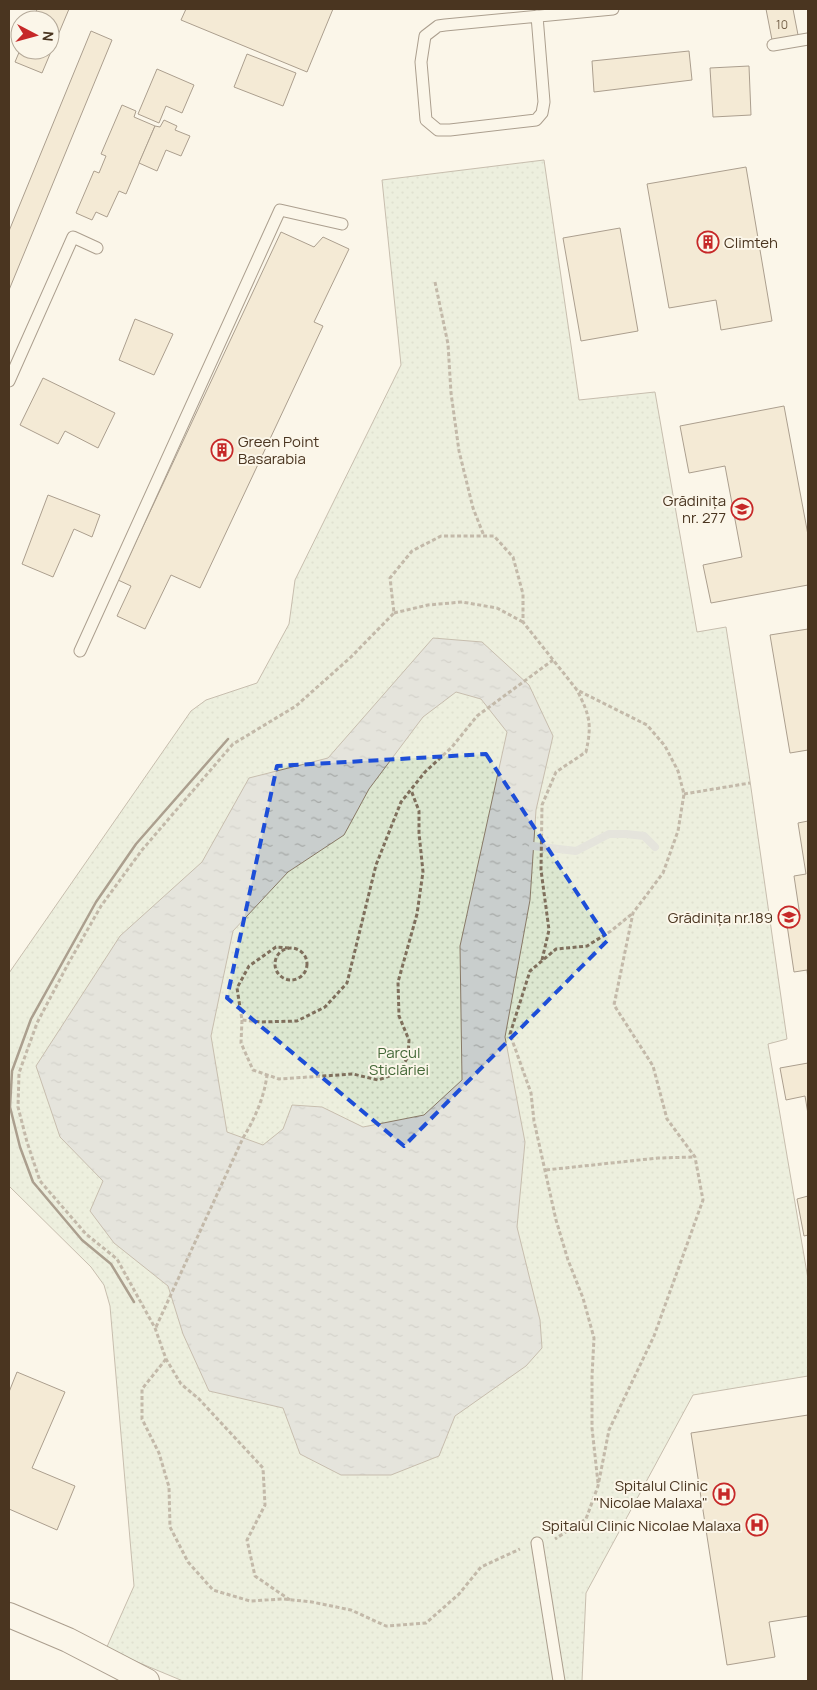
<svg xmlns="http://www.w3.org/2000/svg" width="817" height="1690" viewBox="0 0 817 1690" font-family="Manrope,sans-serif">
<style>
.grass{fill:url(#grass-dots);stroke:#887966}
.water{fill:url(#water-ripples);stroke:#887966;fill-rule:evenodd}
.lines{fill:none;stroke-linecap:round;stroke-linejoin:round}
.stream{stroke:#c9cecd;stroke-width:8}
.building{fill:#ecdcbc;stroke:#4a3520}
.lane-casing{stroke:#4a3520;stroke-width:13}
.street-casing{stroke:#4a3520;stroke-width:26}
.path{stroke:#7f6f5c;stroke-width:3;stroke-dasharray:4 2.5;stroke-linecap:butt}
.lane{stroke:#fbf6e9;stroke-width:11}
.street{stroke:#fbf6e9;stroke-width:24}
.wall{stroke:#4a3520;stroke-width:2.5}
.marked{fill:none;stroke:#1d4ed8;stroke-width:4;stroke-dasharray:10 6;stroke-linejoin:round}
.labels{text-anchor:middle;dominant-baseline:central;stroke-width:4;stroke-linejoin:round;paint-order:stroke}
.number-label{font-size:12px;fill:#725f47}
.poi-label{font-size:15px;fill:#4a3520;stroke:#fbf6e9;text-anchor:end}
.park-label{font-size:15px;fill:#436837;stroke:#fbf6e9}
</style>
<defs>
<pattern id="grass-dots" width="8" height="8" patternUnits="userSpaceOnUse" patternTransform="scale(1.25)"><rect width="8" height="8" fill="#dce7d0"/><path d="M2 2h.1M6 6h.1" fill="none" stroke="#bec7b2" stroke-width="1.8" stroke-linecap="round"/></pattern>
<pattern id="water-ripples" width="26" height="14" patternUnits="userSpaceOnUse" patternTransform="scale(1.25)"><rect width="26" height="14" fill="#c9cecd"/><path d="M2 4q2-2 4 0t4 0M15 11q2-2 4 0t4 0" fill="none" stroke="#a5a8a6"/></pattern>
</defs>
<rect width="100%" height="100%" fill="#fbf6e9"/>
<polygon class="grass" points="544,160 579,400 655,392 697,632 726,627 749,774 787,1039 768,1044 808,1279 808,1376 693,1395 586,1593 582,1681 183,1681 106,1649 134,1586 110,1306 104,1285 91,1267 9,1186 9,973 191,711 206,700 257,683 289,624 295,580 401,365 382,180"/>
<path class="water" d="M433,638L482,642L529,685L553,736L536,810L530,900L505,1037L525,1142L517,1227L540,1320L542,1348L526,1366L455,1416L439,1456L391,1475H341L300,1454L283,1408L209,1391L183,1334L168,1286L114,1243L90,1211L103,1181L60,1137L36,1066L120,936L202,862L249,778L328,758ZM456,692L481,699L507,732L460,946L462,1080L424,1115L363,1127L322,1107L292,1105L283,1129L263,1145L227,1132L211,1036L233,931L288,872L344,835L369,789L423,717Z"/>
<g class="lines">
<polyline class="stream" points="533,846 576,851 609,834 626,834 644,836 655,847"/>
</g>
<g class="building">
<polygon points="37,9 69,9 42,73 15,62 20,50 50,50 50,20 33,20"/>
<polygon points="186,9 333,9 307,72 181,20"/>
<polygon points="766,9 793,9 799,40 773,45"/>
<polygon points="91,31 112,40 9,290 9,231"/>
<polygon points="689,51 692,80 594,92 592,61"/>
<polygon points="247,54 296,73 283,106 234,87"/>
<polygon points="749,66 751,115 713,117 710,68"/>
<polygon points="157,69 194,85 182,113 166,106 159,123 138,114"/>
<polygon points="122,105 136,111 134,117 155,126 126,194 119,191 107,217 96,212 92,220 76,213 94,171 99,173 106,156 101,154"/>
<polygon points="164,120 177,126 175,130 190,136 181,156 166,150 157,171 139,163 155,126 160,127"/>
<polygon points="746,167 772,321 721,330 716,300 669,308 647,184"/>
<polygon points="620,228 638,331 581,341 563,238"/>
<polygon points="281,232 314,247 323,237 349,249 314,322 323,326 200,588 171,575 145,629 117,616 131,586 118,580"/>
<polygon points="135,319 173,334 154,375 119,360"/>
<polygon points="43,378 115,413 98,448 65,431 58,444 20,425"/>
<polygon points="784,406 808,535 808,585 711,603 703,565 742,557 725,466 689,473 680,426"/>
<polygon points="48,495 100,515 92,537 74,529 53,577 22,564"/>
<polygon points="808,629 808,750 790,753 770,635"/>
<polygon points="808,821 808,980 807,970 794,972 786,918 800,916 794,876 806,874 798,823"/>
<polygon points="808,1063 808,1114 805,1096 786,1100 780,1068"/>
<polygon points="808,1196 808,1235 804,1236 797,1199"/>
<polygon points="17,1372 65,1392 32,1468 75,1486 57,1530 9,1509 9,1392"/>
<polygon points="808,1415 808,1616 769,1622 775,1657 727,1665 691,1433"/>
</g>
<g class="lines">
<g class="lane-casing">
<g id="lane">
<polyline points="537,16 544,102 542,113 536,120 450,130 438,130 426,120 421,62 425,36 438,26 445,25 613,9"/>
<polyline points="773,45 808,39"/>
<polyline points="9,381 73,237 97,248"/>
<polyline points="80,651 280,210 342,224"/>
<polyline points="537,1543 559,1681"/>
</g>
</g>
<g class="street-casing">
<polyline id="street" points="9,1615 68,1640 147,1681"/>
</g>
<g class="path">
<polyline points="435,282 448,344 451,393 459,451 473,508 484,536"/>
<polyline points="394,613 428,605 462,602 497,608 523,622"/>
<polyline points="684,794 750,783"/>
<circle cx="291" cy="964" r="16"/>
<polyline points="289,948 276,947 249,966 237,988 242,1020 261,1022 297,1021 325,1007 347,983 376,865 401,802 425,772 452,747 477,716 553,660"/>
<path d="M542,960L549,930L541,870L542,805L556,772L586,752C592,724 590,716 577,690"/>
<polyline points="242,1020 241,1043 253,1070 279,1079 353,1074 378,1080 398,1073 408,1057 409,1040 399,1016 398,982 417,914 423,872 419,833 419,811 411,790"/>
<polyline points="546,1170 658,1158 695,1157"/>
<path d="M156,1327L243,1138C255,1118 264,1098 267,1075"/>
<polyline points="166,1359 142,1389 142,1419 159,1453 169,1487 170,1527 188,1562 213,1590 250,1601 283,1599 312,1602 351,1610 386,1626 426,1623 459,1594 481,1567 520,1549"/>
<polyline points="598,1483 592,1428 592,1376 594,1338 583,1298 568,1260 556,1220 534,1121 531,1093 510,1034 530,971 556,949 587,946 611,931 633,913"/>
<polyline points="290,1600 255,1576 247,1540 265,1505 263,1468 199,1399 181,1384 166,1359 155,1328 117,1259 86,1234 40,1181 27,1142 18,1107 19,1073 37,1023 68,964 101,906 142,850 233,744 296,706 351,657 394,613 390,578 412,551 441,536 494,536 513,557 523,594 523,622 577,690 647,725 665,746 678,771 684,794 678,831 663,873 633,913 614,1005 653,1066 667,1119 695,1157 703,1200 654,1336 609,1430 598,1486 586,1519 555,1539"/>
</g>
<use href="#lane" class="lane"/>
<use href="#street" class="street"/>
<polyline class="wall" points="134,1302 111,1264 82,1240 33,1182 20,1147 10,1107 12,1071 31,1019 96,902 136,844 228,739"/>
</g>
<path d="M0 0H817V1690H0ZM486,754L608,940L404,1146L227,998L277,766Z" fill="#fbf6e9" fill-opacity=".55" fill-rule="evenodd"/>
<path class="marked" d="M486,754L608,940L404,1146L227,998L277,766Z"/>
<defs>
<g id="building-ring" transform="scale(1.125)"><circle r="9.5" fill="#fbf6e9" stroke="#c62828" stroke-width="1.5"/><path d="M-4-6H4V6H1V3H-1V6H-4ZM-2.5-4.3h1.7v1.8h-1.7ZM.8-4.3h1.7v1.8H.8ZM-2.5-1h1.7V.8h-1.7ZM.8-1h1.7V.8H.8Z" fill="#c62828"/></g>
<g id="school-ring" transform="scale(1.125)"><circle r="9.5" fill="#fbf6e9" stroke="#c62828" stroke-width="1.5"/><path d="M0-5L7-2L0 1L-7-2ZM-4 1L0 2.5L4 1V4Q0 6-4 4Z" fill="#c62828"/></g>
<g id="hospital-ring" transform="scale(1.125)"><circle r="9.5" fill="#fbf6e9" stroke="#c62828" stroke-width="1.5"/><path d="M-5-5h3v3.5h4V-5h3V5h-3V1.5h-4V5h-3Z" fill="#c62828"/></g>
</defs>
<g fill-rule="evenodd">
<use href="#building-ring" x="708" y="242"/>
<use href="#building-ring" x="222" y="450"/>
<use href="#school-ring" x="742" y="509"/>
<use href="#school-ring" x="789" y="917"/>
<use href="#hospital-ring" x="724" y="1494"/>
<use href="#hospital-ring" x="757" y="1525"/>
</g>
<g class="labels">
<g class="number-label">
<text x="782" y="24">10</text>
</g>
<g class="poi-label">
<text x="724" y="242" text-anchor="start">Climteh</text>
<text x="238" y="441" text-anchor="start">Green Point<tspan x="238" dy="17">Basarabia</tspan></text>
<text x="726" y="500">Grădinița<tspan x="726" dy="17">nr. 277</tspan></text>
<text x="773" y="917">Grădinița nr.189</text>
<text x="708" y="1485">Spitalul Clinic<tspan x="708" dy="17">"Nicolae Malaxa"</tspan></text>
<text x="741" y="1525">Spitalul Clinic Nicolae Malaxa</text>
</g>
<g class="park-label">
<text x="399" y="1052">Parcul<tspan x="399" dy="17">Sticlăriei</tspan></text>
</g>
</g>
<rect width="817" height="1690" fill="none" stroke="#4a3520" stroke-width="20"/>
<g transform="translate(35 35) rotate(96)"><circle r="24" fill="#fbf6e9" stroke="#b4a999"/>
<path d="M0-4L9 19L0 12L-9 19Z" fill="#c62828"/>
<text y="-8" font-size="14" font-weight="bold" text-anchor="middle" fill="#4a3520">N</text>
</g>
</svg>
